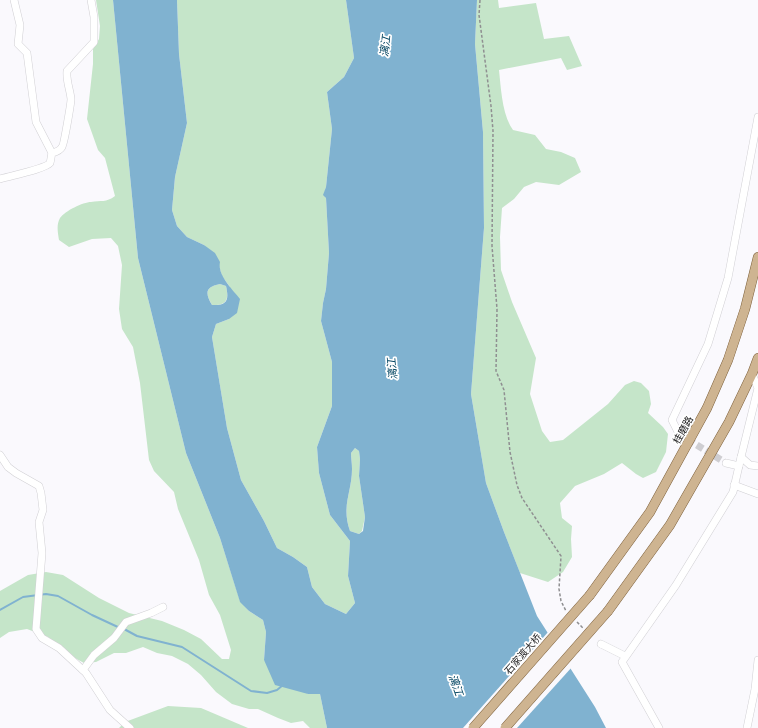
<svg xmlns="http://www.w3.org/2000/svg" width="758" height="728" viewBox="0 0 758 728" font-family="'Crimson Pro','Noto Sans SC',serif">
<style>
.green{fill:#c5e5c9}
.water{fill:#80b2d0;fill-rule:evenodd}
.pier{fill:#faf9fd}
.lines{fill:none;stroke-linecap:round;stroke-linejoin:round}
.stream{stroke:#80b2d0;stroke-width:2}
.minor-tunnel{stroke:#cfced2;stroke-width:7;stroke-dasharray:7 3.5;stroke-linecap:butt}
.minor-casing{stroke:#d1d0d4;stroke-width:8}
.major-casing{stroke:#7e613c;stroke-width:10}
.path{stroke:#8f8f91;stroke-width:1.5;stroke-dasharray:3 2;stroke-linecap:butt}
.minor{stroke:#fff;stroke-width:7}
.major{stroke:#ceb491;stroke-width:9}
.major-bridge-casing{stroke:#7e613c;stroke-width:10;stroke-linecap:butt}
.major-bridge{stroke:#ceb491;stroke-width:9}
.labels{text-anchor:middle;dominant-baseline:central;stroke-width:3.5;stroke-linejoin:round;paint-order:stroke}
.street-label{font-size:10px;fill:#242425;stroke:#fff}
.water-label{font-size:11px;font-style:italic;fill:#004461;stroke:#fff}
</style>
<rect width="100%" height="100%" fill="#faf9fd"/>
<g class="green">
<path d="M96,0H113L138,258L186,453L220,538L240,601L249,611L263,620L266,632L264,660L308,694H320L327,728H310L303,721L291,723L278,718L258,709H249L232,704L216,692L201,675L188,664L172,656L157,653L143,647L126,653H114L96,662L84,663L73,657L48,637L27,629L9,632L0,638V591L28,575L46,572L63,575L99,598L129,613L162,621L184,630L201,639L222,659H229L231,650L220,615L209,595L199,560L178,509L174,492L154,471L149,460L140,383L133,347L122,329L119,309L122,265L118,246L111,238L92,239L69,247L59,240C58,233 56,225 60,218C65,211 83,202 91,202C101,200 106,203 115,196L105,158L98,150L87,119L93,64V49L99,39L100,26Z"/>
<polygon points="177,0 346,0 354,58 344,77 327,92 332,129 326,187 324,195 326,198 329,253 326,289 323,303 321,321 332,362 332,406 317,447 319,473 330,515 350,541 348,576 355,603 346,614 325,604 312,587 307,567 293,557 277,548 264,521 241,480 227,428 212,337 216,324 229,319 230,287 222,276 219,266 204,245 187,237 177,226 172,210 175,177 187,123 179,54"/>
<path d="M477,0H498L499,8L536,3L544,39L569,36L582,66L567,70L561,58L499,70C501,88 502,115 513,130L535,135L546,149L561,152L575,158L581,172L559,185L536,182L524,187L514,199L502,208L500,237L501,270L512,302L536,358L530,394L542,431L550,442L563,440L608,404L625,385L634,381L641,383L649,391L651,404L648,413L663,427L668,434L666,452L656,472L643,478L636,474L622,463L604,474L575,486L560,503L562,518L572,526L571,539L572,557L563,572L548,582L520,573L504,532L486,483L471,394L484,228L483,132L475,44Z"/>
<path d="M220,284L226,286C229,299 227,306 212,305C205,293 205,287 220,284Z"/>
<path d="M355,448L359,451L360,459L359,476L365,517L362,531L359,534L350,531C341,506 352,492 352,469C352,463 351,458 351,453Z"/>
<polygon points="168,706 201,708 248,728 119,728 125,722"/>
</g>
<path class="water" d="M113,0H177L179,54L187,123L175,177L172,210L177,226L187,237L204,245L215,253L220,262C217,275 233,290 240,299L237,313L229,319L216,324L212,337L227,428L241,480L264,521L277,548L293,557L307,567L312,587L325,604L346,614L355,603L348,576L350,541L330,515L319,473L317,447L332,406V362L321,321L323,303L326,289L329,253L326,198L323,195L326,187L332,129L327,92L344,77L354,58L346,0H477L475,44L483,132L484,228L471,394L486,483L504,532L537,616L595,707L606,728H327L320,694H308L275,685L264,660L266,632L263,620L249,611L240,602L220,538L186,453L138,258ZM220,284L226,286C229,299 228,306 212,305C205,293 205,287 220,284ZM355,448L359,451L360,459L359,476L365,517L363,531L359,534L350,531C341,506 352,492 352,469C352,463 351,458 351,453Z"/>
<polygon class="pier" points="549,631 572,667 517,728 463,728"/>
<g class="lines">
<g class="stream">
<polyline points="0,610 23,597 46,594 58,596 92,615 120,628"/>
<polyline points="124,629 137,636 182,647 251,691 267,693 277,690 283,685"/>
</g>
<polyline class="minor-tunnel" points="679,434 726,463"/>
<g class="minor-casing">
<g id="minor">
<polyline points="14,0 20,25 18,44 27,53 36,122 52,153"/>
<path d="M0,179C9,176 45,169 50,163C51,160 51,156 52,153C56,152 60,151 62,147C64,145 71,103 71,99C70,89 66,81 67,71L94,42V17L91,0"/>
<polyline points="752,374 758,388 741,457 750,465 758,466"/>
<polyline points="679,434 672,420 708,344 728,278 758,117"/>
<polyline points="0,455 8,467 16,473 39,486 41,493 43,510 39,522 42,553 36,629 42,638 59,648 86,673 110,710 130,728"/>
<polyline points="726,463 739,466"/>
<polyline points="734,485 758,494"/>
<polyline points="601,644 625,656"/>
<polyline points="83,670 94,655 114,638 126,622 151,613 163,607"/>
<polyline points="659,728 622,662 676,585 733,492 741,457"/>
<polyline points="747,728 755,689 758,660"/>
</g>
</g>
<g class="major-casing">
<g id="major">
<polyline points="590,595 650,512 707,408 728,360 745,309 758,257"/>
<polyline points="608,611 670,525 729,422 752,374 758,358"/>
</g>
</g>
<g class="path">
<polyline points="480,0 479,15 491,106 493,131 492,246 497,309 496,371 504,390 510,452 517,485 522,498 561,556 559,589 561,601 566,611"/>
<polyline points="577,622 583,628"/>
</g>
<use href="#minor" class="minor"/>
<use href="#major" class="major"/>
<g class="major-bridge-casing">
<g id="major-bridge">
<polyline points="473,728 590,595"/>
<polyline points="505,728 608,611"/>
</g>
</g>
<use href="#major-bridge" class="major-bridge"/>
</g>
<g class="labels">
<g class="street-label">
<text transform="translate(683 430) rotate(-61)">桂磨路</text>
<text transform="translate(523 654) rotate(-49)">石家渡大桥</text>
</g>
<g class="water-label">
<text transform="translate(385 46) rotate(-84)">漓江</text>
<text transform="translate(392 369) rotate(-95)">漓江</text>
<text transform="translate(456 685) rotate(70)">漓江</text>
</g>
</g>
</svg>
